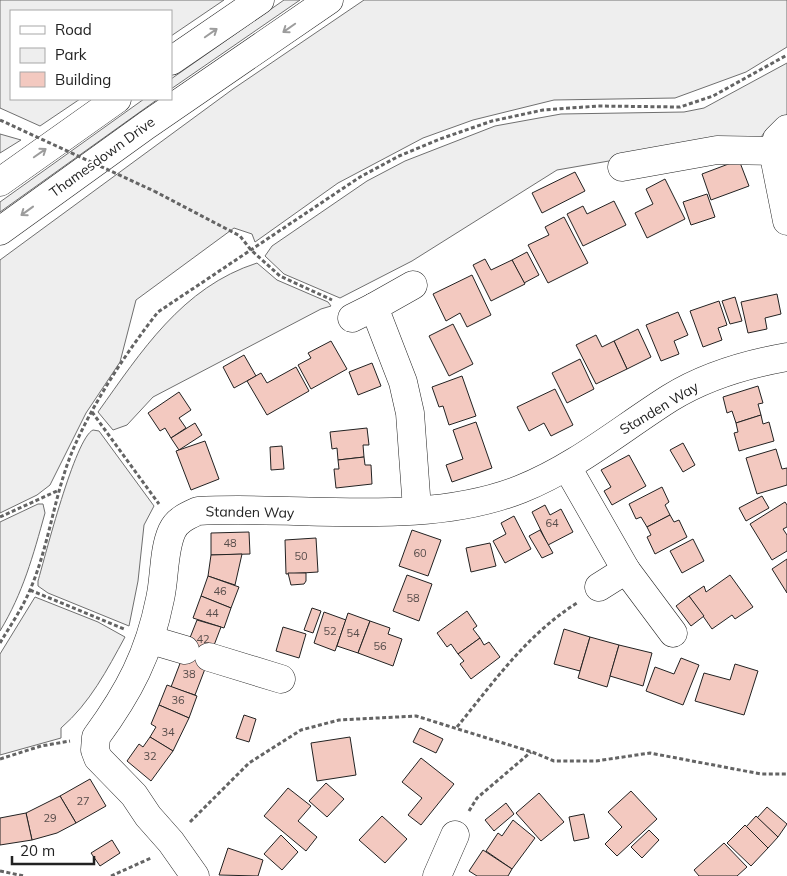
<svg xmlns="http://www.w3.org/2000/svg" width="787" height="876" viewBox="0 0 787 876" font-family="Mulish,sans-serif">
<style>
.green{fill:#eee;stroke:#6f6f6f}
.building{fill:#f3c9c0;stroke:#222}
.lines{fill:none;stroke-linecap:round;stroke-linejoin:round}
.minor-casing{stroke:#222;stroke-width:29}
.major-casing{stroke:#222;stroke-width:29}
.path{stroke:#646464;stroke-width:3;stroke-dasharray:4 2.5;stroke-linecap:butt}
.minor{stroke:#fff;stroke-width:28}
.major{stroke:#fff;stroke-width:28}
.path-bridge{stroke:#646464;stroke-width:3;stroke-dasharray:4 2.5;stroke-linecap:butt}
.oneway{stroke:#9c9c9c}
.labels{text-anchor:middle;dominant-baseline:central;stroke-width:4;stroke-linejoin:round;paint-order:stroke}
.number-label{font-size:11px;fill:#564c4a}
.street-label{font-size:14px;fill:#222;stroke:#fff}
</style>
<rect width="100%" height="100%" fill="#fff"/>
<g class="green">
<polygon points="0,0 224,0 171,36 171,11 11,11 11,99 80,99 40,126 0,108"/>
<polygon points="284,0 300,0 171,89 171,79"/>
<polygon points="364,0 787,0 787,47 746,72 675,98 554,100 473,120 423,138 338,183 255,242 252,234 234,228 136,300 120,362 86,413 50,485 37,495 0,513 0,260 233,89"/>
<path d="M787,63V117C772,122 766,128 759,141L701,145L557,170L412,261L340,298L284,274L265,256L272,246L367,181L405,161L495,126L561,114L684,112L704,108Z"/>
<polygon points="144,99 158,99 0,212 0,202"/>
<polygon points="0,134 21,140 0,153"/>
<path d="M257,263L277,280L328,302L331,306L321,309L153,397L127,425L113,430L98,412C141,352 182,287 257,263Z"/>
<path d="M93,430L99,431L154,506L144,525L138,581L129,626L48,593L38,586V581C45,557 75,438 93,430Z"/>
<path d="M38,504H43L45,513C33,556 23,593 0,631V522Z"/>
<path d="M35,597L98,622L125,637C107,670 90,703 61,728V738L0,755V654Z"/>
</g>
<g class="building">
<polygon points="739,160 749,186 711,200 702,174"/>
<polygon points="575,172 585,191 542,213 532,193"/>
<polygon points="665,179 685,219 647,238 635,213 653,204 646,189"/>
<polygon points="707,194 715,217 691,225 683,202"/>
<polygon points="614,201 626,225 583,246 567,214 583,206 587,214"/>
<polygon points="564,217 588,263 548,283 528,245 549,235 545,227"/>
<polygon points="527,252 539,275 524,283 512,260"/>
<polygon points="485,259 491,270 512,260 525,284 491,301 473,265"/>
<polygon points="472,275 491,315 467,327 460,313 446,321 433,294"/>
<polygon points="777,294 781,314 765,318 767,329 748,333 741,302"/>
<polygon points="735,297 742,321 730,324 722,301"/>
<polygon points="719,301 727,325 718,328 722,340 703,347 690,311"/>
<polygon points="678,312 688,335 674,341 679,354 661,361 646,325"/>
<polygon points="453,324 473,364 449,376 429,336"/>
<polygon points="638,329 651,357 627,369 614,341"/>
<polygon points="596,335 602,347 614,341 627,369 596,384 576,345"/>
<polygon points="331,341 347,369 311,389 298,365 311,358 308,353"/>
<polygon points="244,355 256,376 234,388 223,367"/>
<polygon points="580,359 594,389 567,403 552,373"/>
<polygon points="372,363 381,386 358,395 349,372"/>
<polygon points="296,367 309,391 267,415 247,381 261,373 267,383"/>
<polygon points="462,376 476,416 449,425 443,406 439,407 432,387"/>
<polygon points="758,386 763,403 758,404 761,415 736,423 732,411 727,413 723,397"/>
<polygon points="555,389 573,425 551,436 544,423 529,431 517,407"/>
<polygon points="179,392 191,410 179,418 186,428 171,438 165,428 160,431 148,413"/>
<polygon points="761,415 763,424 769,422 774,441 739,451 734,433 738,432 736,423"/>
<polygon points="476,422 492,468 452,482 446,465 463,459 453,430"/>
<polygon points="195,423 202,435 179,450 171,438"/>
<polygon points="367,428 369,445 363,445 364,457 338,460 337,448 332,449 330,432"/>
<polygon points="205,441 219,479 191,490 176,451"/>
<polygon points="683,443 695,465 683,472 670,450"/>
<polygon points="282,446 284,469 271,470 270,447"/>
<polygon points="776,449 782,469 787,468 787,485 757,494 746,458"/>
<polygon points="629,455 646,486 612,505 604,491 611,487 601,470"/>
<polygon points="364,457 365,465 371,465 372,484 336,488 334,469 339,469 338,460"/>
<polygon points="662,487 669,502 665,505 670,515 647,527 641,517 636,519 629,504"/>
<polygon points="762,496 769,508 746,521 739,508"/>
<polygon points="785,502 787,505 787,527 783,529 787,535 787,551 772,560 750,524"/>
<polygon points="545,505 550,515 561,509 573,532 548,545 532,512"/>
<polygon points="670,515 674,522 679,520 687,537 655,554 647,537 651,535 647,527"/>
<polygon points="514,516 531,549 505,563 493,541 506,534 501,523"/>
<polygon points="412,530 441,540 428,576 399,566"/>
<polygon points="540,530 553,553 542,558 529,536"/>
<polygon points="249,532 250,554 211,555 211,533"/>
<polygon points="316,538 318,572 286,574 285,540"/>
<polygon points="693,539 704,561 682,573 670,551"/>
<polygon points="490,543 496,566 471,572 466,548"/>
<polygon points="242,554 235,585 208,576 211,555"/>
<polygon points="787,559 787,593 772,569"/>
<polygon points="288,573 306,573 306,581 304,584 291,585"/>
<polygon points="407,575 432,584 419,621 393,611"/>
<polygon points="730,575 753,607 735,619 732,615 712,629 689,596 704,586 706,592"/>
<polygon points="208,576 239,587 231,608 201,596"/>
<polygon points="201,596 231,608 224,628 193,618"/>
<polygon points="689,596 704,616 691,626 676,606"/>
<polygon points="312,608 321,611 313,633 304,630"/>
<polygon points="467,611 477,626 473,629 480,638 458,654 451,644 447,647 437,633"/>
<polygon points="324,612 346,620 335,651 314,643"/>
<polygon points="348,613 370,621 358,653 337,646"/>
<polygon points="197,620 221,627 208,661 184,653"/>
<polygon points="370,621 390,628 388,634 402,639 393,666 358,653"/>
<polygon points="283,627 306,634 299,658 276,651"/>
<polygon points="564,629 590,637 580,671 554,664"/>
<polygon points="590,637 619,645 607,687 578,678"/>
<polygon points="480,638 484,645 489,642 500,657 471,679 460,664 464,661 458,654"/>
<polygon points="619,645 652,653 643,686 610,676"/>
<polygon points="184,653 208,661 195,695 171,687"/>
<polygon points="681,658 699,665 683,705 646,691 655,667 674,674"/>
<polygon points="735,664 758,671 744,715 695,701 704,673 730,680"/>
<polygon points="167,685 197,696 189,718 159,705"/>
<polygon points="159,705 189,718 173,751 150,737 156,727 151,724"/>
<polygon points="244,715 256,719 249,742 236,738"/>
<polygon points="420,728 443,739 436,753 413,742"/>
<polygon points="150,737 173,751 151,781 127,761 139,744 143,747"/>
<polygon points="350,737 356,775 317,781 311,743"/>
<polygon points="421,758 454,784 421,825 408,815 422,798 402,782"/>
<polygon points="90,779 106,806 76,823 60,796"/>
<polygon points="326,783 344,799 327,817 309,801"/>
<polygon points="288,788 311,806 298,821 317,837 306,851 264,816"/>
<polygon points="631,791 657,819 617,856 605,844 622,827 608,812"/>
<polygon points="539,793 564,822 541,841 516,813"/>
<polygon points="60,796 76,823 57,833 32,840 26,813"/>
<polygon points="506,803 514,814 494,831 485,820"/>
<polygon points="767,807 787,824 778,837 757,818"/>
<polygon points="26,813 32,840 0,845 0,818"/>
<polygon points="584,814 589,838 574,841 569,817"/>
<polygon points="382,816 407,839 385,863 359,840"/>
<polygon points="756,816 778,837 768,848 746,827"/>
<polygon points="513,820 535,838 512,869 486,851 498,833 502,836"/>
<polygon points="745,825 768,848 751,866 727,843"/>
<polygon points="649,830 659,840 642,858 631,847"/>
<polygon points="281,835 298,852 282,870 264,854"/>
<polygon points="112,840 120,853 100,866 91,853"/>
<polygon points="724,843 747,867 737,876 699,876 694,870"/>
<polygon points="228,848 263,860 258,876 219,875"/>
<polygon points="483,850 512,869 508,876 477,876 469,871"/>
</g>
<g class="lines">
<g class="minor-casing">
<g id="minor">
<polyline points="787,129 777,139 773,151 787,221"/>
<polyline points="622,167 717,150 773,151"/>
<polyline points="413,285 374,307 403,382 410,413 417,509"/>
<polyline points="352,318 374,307"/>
<polyline points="567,467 626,570 673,633"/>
<polyline points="599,587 626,570"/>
<polyline points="151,640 185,650"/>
<polyline points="209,657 281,679"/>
<path d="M195,876L171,842L148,816L134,795L98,758L95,750L96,737C129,692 149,654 160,599C165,578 163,551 172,531C177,520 187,516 198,511C301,505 423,528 521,489C576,467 621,429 670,398C704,377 747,364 787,357"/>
<polyline points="437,876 455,835"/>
</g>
</g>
<g class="major-casing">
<g id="major">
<polyline points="171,61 260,0"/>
<polyline points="0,182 117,99"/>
<polyline points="0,231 147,125 329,0"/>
</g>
</g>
<g class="path">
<polyline points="154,191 240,236 251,250 280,276 332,300"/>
<polyline points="92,412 159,504"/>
<polyline points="0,517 57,491"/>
<polyline points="30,590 124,629"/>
<path d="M0,643C10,626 22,609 30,590C49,546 54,496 72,452C91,406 127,351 158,312L360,177L399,156L440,139L492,121L543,110L598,106L680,107L713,96L787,55"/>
<path d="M457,727C493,683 527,634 577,603"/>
<polyline points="0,759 41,746 70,741"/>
<polyline points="469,811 477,798 531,752"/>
<polyline points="190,822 249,763 301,730 339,720 416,716 532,752 554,761 596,761 650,753 761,774 787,774"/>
<polyline points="0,871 24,876"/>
<polyline points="111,876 151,858"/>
</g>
<use href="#minor" class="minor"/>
<use href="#major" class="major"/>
<polyline class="path-bridge" points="0,120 154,191"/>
</g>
<defs><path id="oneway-shaft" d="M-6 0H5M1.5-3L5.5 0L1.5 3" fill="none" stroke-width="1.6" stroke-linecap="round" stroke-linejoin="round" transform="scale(1.25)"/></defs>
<g class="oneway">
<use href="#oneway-shaft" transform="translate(289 28) rotate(145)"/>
<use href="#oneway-shaft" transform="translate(211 33) rotate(-35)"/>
<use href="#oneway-shaft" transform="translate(40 153) rotate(-35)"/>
<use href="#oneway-shaft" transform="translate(27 211) rotate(144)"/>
</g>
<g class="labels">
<g class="number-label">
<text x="552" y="523">64</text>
<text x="230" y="543">48</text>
<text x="420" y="553">60</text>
<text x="301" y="556">50</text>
<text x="220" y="591">46</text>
<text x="413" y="598">58</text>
<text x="212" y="613">44</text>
<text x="330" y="631">52</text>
<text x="353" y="633">54</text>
<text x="203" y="639">42</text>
<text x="380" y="646">56</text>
<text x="189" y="674">38</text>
<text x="178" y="700">36</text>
<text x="168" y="732">34</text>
<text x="150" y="756">32</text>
<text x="83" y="801">27</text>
<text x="50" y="818">29</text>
</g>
<g class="street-label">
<text transform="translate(102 157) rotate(-36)">Thamesdown Drive</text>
<text transform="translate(659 408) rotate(-31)">Standen Way</text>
<text transform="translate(250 512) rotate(1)">Standen Way</text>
</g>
</g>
<rect x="10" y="10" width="162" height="90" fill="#ffffff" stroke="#a7a7a7"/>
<rect x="20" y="26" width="25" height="8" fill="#ffffff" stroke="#a7a7a7"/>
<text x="55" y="35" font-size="15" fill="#222222">Road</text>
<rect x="20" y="48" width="25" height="15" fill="#eeeeee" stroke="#a7a7a7"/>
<text x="55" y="60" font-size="15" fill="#222222">Park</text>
<rect x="20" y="72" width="25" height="15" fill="#f3c9c0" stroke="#a7a7a7"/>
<text x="55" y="85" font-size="15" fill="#222222">Building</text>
<path d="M12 856v8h82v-8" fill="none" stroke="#222222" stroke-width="2.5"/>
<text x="20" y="856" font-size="15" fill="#222222" stroke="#ffffff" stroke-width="4" paint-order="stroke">20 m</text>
</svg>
